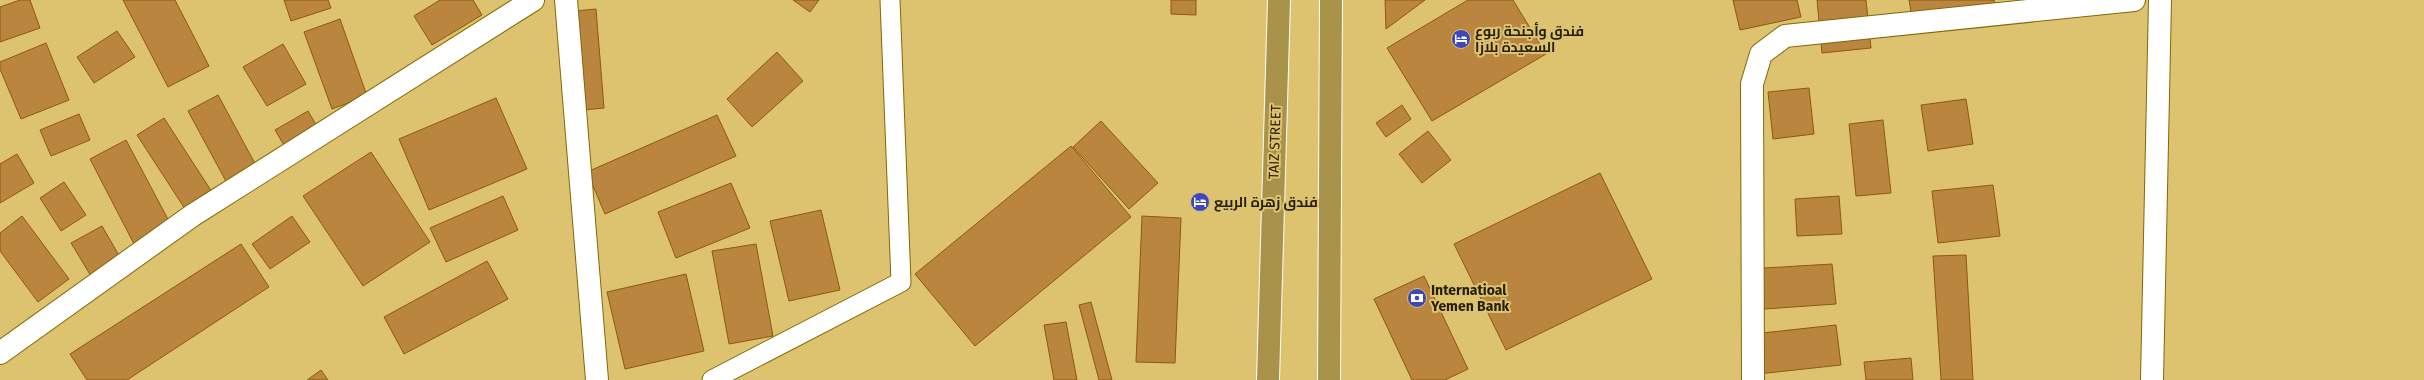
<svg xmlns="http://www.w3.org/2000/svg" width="2424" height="380" viewBox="0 0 2424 380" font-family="'Fira Sans',Cairo,sans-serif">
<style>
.building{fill:#b9853f;stroke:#8c5b08}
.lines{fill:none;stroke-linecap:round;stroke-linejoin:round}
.lane-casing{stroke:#826905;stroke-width:21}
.street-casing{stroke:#826905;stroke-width:24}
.highway-casing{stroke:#fff;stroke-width:24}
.lane{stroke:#fff;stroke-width:19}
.street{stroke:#fff;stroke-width:22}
.highway{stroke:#a9934b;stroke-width:22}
.labels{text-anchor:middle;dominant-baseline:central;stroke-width:4;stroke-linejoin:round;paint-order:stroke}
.poi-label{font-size:14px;font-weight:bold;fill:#251d03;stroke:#ddc370;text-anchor:start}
.street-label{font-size:14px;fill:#251d03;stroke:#ddc370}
</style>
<rect width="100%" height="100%" fill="#ddc370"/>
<g class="building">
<polygon points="20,0 30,0 40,28 0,42 0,7"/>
<polygon points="123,0 175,0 209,66 168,87"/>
<polygon points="284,0 328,0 331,8 291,21"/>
<polygon points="440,0 473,0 482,15 432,45 414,16"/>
<polygon points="793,0 819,0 810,12"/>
<polygon points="1171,0 1196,0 1196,15 1171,14"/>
<polygon points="1385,0 1425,0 1386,29"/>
<polygon points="1468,0 1513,0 1546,54 1432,121 1387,48"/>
<polygon points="1733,0 1797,0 1801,17 1740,30"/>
<polygon points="1817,0 1866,0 1871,48 1822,53"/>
<polygon points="1909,0 1994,0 1996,9 1913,23"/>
<polygon points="596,9 604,108 583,110 575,11"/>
<polygon points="340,19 367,96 332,109 304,32"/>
<polygon points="117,31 135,57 94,83 77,57"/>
<polygon points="46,43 69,100 21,119 0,69 0,62"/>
<polygon points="283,44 306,84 267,106 243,67"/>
<polygon points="777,52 803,81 752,127 727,99"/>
<polygon points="1809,88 1814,134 1773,139 1768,92"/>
<polygon points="218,95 258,169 228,185 188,111"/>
<polygon points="496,98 527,169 429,210 399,139"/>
<polygon points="1966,99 1973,144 1928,151 1921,105"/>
<polygon points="1402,105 1411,119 1386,137 1376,123"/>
<polygon points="308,111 318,128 285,147 275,130"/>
<polygon points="79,114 90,140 51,156 40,130"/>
<polygon points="717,115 736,156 605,214 587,172"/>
<polygon points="164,118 212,192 185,209 137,135"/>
<polygon points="1883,120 1891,193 1856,196 1849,124"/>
<polygon points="1101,121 1158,183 1129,209 1073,147"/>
<polygon points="1428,131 1451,160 1422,183 1399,154"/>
<polygon points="126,140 171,225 134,244 90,159"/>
<polygon points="1071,146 1131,217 975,346 915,274"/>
<polygon points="371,152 430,242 363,286 303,196"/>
<polygon points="17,154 34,183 0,203 0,164"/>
<polygon points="1600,173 1652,279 1506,350 1454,244"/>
<polygon points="64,182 86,215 61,231 40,198"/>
<polygon points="731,183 750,228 676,258 658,212"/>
<polygon points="1993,185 2000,236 1938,243 1932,191"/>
<polygon points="503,196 518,230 446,262 430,228"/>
<polygon points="1839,196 1842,234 1797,236 1795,199"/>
<polygon points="821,210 840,290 789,301 770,221"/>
<polygon points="22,216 69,279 38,302 0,251 0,233"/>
<polygon points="292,216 310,242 270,269 252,244"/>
<polygon points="1142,216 1181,218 1175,363 1136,362"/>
<polygon points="102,226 124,264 94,281 71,243"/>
<polygon points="241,244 269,287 127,380 87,380 70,354"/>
<polygon points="756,244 773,336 729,344 712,251"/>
<polygon points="1966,255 1973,380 1941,380 1933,256"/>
<polygon points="487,261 508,299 404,354 384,317"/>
<polygon points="1832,264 1836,304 1750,310 1747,269"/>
<polygon points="686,274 704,351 625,369 607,292"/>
<polygon points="1424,276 1468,369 1445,380 1412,380 1374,299"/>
<polygon points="1091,302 1112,380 1099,380 1079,305"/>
<polygon points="1066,322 1077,380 1054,380 1044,325"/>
<polygon points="1836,325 1841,365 1758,374 1753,334"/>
<polygon points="1911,358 1913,380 1866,380 1864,362"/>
<polygon points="321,370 328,380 307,380"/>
</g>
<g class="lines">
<g class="lane-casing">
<polyline id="lane" points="712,380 901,282 890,0"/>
</g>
<g class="street-casing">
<g id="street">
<polyline points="566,0 597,380"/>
<polyline points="0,353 193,215 533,0"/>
<polyline points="1753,380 1752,84 1761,54 1785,36 2134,0"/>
<polyline points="2152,380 2160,0"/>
</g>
</g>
<g class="highway-casing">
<g id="highway">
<polyline points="1268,380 1279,0"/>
<polyline points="1329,380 1331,0"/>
</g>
</g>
<use href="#lane" class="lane"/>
<use href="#street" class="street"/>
<use href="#highway" class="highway"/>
</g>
<defs>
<g id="hotel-disc" transform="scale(1)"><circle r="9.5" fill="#3a48bb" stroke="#ddc370"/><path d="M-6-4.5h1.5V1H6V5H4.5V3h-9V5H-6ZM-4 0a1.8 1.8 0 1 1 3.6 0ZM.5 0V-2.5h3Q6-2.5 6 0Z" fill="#fff"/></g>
<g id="bank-disc" transform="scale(1)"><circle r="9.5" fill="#3a48bb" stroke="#ddc370"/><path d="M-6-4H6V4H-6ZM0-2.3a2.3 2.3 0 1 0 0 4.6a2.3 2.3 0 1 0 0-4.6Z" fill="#fff"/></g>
</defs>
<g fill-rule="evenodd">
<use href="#hotel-disc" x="1461" y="39"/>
<use href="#hotel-disc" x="1200" y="202"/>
<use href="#bank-disc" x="1417" y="298"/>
</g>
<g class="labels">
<g class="poi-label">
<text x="1475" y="31">فندق وأجنحة ربوع<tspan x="1475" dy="16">السعيدة بلازا</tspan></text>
<text x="1214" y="202">فندق زهرة الربيع</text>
<text x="1431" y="290">Internatioal<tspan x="1431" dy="16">Yemen Bank</tspan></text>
</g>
<g class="street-label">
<text transform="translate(1275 142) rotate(-88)">TAIZ STREET</text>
</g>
</g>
</svg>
